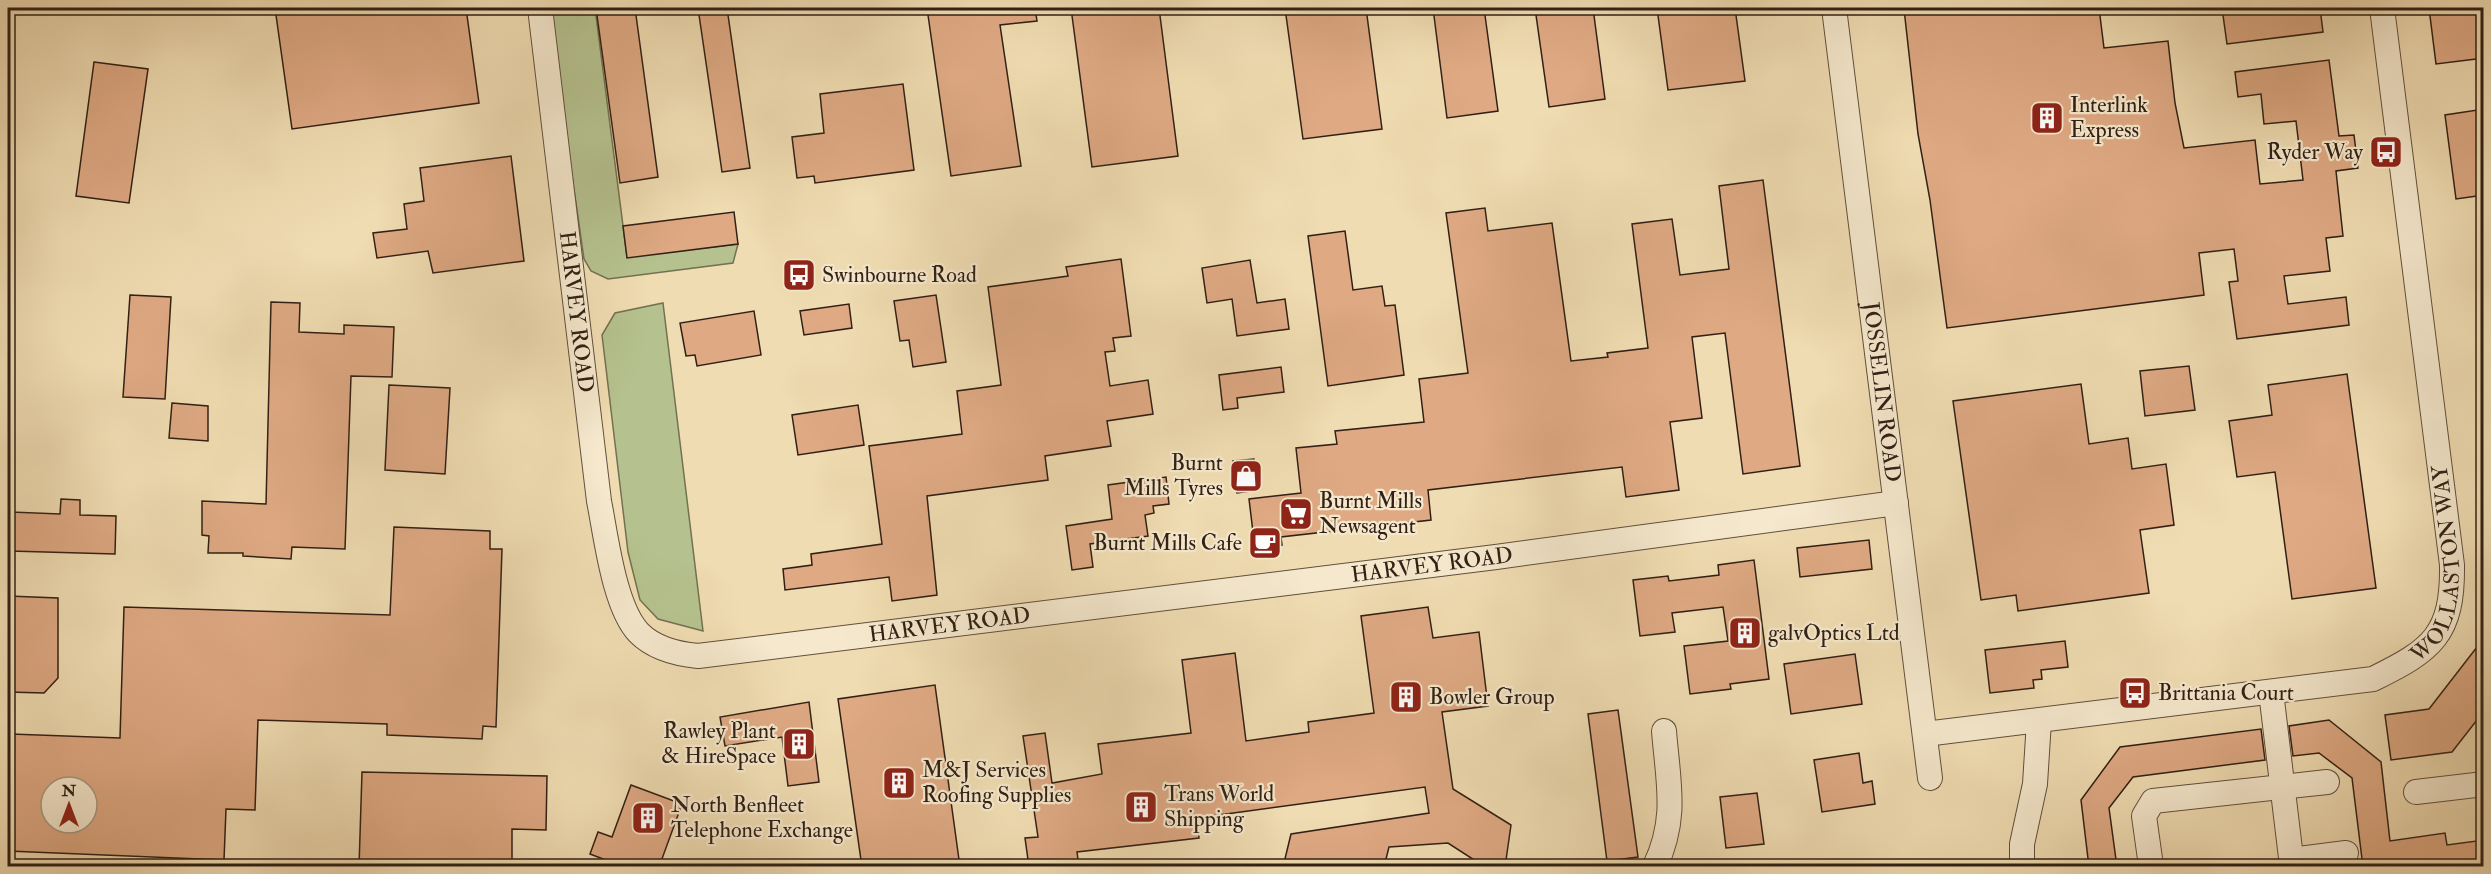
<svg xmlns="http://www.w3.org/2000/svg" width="2491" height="874" viewBox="0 0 2491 874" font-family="'IM FELL Double Pica',serif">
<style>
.green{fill:#b5c28f;stroke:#737152;stroke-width:1.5}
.building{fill:#dea983;stroke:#312015;stroke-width:1.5;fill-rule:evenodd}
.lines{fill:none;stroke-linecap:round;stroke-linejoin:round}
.minor-casing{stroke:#614f3c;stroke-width:26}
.minor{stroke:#f5e8cd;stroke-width:24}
.labels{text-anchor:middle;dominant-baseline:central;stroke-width:4.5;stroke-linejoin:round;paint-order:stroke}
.poi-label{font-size:22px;fill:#312015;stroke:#f5e8cd;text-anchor:start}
.street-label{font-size:22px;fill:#312015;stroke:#f5e8cd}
</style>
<rect width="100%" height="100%" fill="#f0dcb2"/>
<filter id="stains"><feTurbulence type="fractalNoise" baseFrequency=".00333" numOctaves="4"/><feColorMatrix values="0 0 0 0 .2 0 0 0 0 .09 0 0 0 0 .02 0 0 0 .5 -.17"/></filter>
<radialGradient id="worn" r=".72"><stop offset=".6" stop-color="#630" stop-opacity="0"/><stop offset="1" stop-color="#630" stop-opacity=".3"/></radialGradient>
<g class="green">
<polygon points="548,8 595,8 627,257 738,244 733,263 608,279 591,271 584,259"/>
<polygon points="663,303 703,631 658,619 640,600 628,552 602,335 615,313"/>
</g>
<g class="building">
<polygon points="275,8 466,8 479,103 292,129"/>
<polygon points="596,8 635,8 658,177 620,183"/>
<polygon points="698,8 727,8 750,168 722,172"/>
<polygon points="927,8 1035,8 1037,21 1000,25 1021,166 951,176"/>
<polygon points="1071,8 1159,8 1178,156 1092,167"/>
<polygon points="1285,8 1366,8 1382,129 1303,139"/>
<polygon points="1433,8 1484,8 1498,111 1447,118"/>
<polygon points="1535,8 1593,8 1605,99 1549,107"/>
<polygon points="1657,8 1735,8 1745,81 1668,90"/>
<polygon points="1914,8 2013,8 2014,13 2053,8 2099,8 2104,48 2168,41 2175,103 2184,148 2255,140 2260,184 2303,180 2296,121 2264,124 2261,94 2238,97 2235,72 2329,60 2339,136 2354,135 2358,168 2336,171 2343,236 2326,238 2330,271 2284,276 2288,304 2346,297 2349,325 2237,339 2229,282 2238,281 2234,249 2199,253 2204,295 1947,328 1930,200 1918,134 1904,9"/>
<polygon points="2222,8 2320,8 2323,32 2227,44"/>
<polygon points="2429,8 2484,8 2484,58 2436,64"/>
<polygon points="94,62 148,69 129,203 76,196"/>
<polygon points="903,84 914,170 815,183 814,176 797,178 792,137 824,133 820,94"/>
<polygon points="2484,109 2484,195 2456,199 2445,115"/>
<polygon points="511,156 524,261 433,273 428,251 377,258 373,233 407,229 404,204 424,201 420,168"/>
<polygon points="1763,180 1800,466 1743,474 1725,333 1692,337 1702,418 1670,422 1679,490 1626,497 1622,467 1428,490 1431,520 1281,537 1282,545 1255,549 1249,499 1301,493 1296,448 1337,444 1335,431 1424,422 1419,379 1468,373 1446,213 1485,208 1488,231 1552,223 1571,361 1608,357 1607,353 1648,348 1632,224 1672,219 1680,275 1729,269 1719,186"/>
<polygon points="734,212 738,244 627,258 623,226"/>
<polygon points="1345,231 1353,290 1382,286 1385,306 1395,305 1404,375 1328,386 1308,236"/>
<polygon points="1121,259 1131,336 1113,338 1115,351 1105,352 1110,386 1148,380 1153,414 1107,421 1111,446 1045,456 1048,480 927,496 937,595 892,601 889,577 785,590 783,569 812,565 811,554 882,544 869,446 962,434 957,391 1001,385 988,287 1068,276 1066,267"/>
<polygon points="1250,260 1257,303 1285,299 1289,329 1237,336 1232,299 1207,303 1202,268"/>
<polygon points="130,295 171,297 165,399 123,397"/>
<polygon points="936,295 946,362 913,367 909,340 900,341 894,301"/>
<polygon points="271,302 300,303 299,332 344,334 344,325 394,327 392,377 351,376 345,549 292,547 291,559 243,556 243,553 208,553 209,536 202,535 202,501 266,504"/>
<polygon points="849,304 852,328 804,335 800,311"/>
<polygon points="754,311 761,355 697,366 695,355 686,356 680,323"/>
<polygon points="2189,366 2195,410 2145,416 2140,371"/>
<polygon points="1281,367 1284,392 1237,398 1238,408 1223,410 1219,375"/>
<polygon points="2347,374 2376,588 2292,599 2275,472 2237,477 2229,421 2272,415 2268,385"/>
<polygon points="2081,384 2089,444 2128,438 2132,469 2166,464 2174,525 2140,530 2149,593 2018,611 2016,595 1981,600 1953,401"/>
<polygon points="389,385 450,388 445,474 385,470"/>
<polygon points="172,403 208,406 208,441 169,438"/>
<polygon points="858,405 864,445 798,455 792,415"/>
<polygon points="1254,459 1258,490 1237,493 1233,461"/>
<polygon points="1166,477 1169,504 1153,506 1154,513 1145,515 1148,536 1090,544 1093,567 1072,570 1066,526 1112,519 1108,485"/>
<polygon points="61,499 80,500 80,515 116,516 115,554 10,551 11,512 60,514"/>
<path d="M394,527L490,531V549H502L496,727L483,726L482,739L387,735V724L258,720L255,810L226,809L224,860L8,851L11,734L120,738L124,607L390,615ZM51,787H87V823H51Z"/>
<polygon points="1869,540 1872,569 1800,577 1797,548"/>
<polygon points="1754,560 1769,679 1730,684 1731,689 1690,694 1684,646 1728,641 1723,607 1672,613 1675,632 1640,636 1633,580 1668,576 1669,581 1719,575 1718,565"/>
<polygon points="8,596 58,598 58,678 44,693 8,692"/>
<polygon points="1428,607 1433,638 1479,632 1488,706 1442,712 1453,789 1511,825 1505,867 1485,867 1448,843 1389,847 1384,867 1283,867 1291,834 1429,813 1425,787 1197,818 1199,838 1077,852 1079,867 1029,867 1025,838 1038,837 1023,736 1045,733 1052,783 1102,774 1098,744 1191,733 1182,660 1235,653 1246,741 1309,732 1308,722 1374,713 1361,616"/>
<polygon points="2484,638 2484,711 2452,752 2391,760 2385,715 2429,709"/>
<polygon points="2065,641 2068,667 2041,670 2042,679 2033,680 2034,688 1990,693 1985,650"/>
<polygon points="1855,654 1862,704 1791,714 1784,664"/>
<polygon points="935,685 960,867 862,867 838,699"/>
<polygon points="809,702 819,782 788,786 782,737 725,746 720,717"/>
<polygon points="1618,710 1638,857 1607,861 1588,714"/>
<polygon points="2329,720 2381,762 2390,841 2445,833 2447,845 2484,840 2484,867 2407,867 2407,863 2363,867 2352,778 2319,753 2293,756 2289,726"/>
<polygon points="2261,729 2265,760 2133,777 2109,808 2117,867 2089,867 2081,800 2120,747"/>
<polygon points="1859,753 1863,783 1872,781 1875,804 1822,812 1814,760"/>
<polygon points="362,772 547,776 546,830 512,829 512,867 359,867"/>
<polygon points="631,785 682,804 659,867 624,867 590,854 598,832 612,837"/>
<polygon points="1757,793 1764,844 1726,848 1720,797"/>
</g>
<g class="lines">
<g class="minor-casing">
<g id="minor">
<path id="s1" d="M540,8L599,501C606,536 614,607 639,633C655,649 677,654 698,656L1496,557L1896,503"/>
<path id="s2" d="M1834,8L1930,778"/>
<polyline points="2271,692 2292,866"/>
<path id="s3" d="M1925,734L2373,679C2432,650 2453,635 2452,565L2382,8"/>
<polyline points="2416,792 2484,784"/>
<polyline points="2291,860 2346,853"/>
<path d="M1655,866C1678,818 1668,782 1664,731"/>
<polyline points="2022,866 2022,844 2035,784 2039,721"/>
<polyline points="2151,866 2144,816 2153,801 2327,782"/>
</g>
</g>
<use href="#minor" class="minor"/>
</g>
<defs>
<g id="building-square" transform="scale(1.725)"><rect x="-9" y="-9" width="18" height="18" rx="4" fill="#8f2418" stroke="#f5e8cd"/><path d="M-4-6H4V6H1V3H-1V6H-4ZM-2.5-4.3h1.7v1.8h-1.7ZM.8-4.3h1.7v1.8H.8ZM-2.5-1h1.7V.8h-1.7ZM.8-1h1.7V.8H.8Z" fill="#fff"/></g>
<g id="bus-square" transform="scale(1.725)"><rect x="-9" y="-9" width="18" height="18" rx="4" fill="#8f2418" stroke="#f5e8cd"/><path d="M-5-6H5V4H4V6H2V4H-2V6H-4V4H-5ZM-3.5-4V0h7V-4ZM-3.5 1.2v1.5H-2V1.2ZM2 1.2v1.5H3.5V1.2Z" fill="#fff"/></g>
<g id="shop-square" transform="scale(1.725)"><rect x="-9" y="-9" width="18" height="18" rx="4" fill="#8f2418" stroke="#f5e8cd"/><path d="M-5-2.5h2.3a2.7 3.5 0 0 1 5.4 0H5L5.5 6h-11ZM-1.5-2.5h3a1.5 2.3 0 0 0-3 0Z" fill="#fff"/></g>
<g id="supermarket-square" transform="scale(1.725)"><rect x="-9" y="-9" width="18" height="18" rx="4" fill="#8f2418" stroke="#f5e8cd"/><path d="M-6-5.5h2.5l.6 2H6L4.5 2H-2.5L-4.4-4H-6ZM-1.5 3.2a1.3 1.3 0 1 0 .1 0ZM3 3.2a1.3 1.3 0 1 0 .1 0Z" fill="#fff"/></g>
<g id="cafe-square" transform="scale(1.725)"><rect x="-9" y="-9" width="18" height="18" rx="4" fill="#8f2418" stroke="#f5e8cd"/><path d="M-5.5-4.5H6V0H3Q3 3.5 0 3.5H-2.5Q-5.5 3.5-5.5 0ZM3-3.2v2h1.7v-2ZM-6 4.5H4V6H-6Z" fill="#fff"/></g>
</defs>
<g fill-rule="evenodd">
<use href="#building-square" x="2047" y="118"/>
<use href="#bus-square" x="2386" y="152"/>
<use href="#bus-square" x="799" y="275"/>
<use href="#shop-square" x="1246" y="476"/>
<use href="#supermarket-square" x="1296" y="514"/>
<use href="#cafe-square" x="1265" y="543"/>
<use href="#building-square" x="1745" y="633"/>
<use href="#bus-square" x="2135" y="693"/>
<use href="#building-square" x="1406" y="697"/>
<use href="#building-square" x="799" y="744"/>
<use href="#building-square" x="899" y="783"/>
<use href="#building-square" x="1141" y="807"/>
<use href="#building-square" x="648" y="818"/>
</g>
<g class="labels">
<g class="poi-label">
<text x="2070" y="105">Interlink<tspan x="2070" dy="25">Express</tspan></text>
<text x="2363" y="152" text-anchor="end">Ryder Way</text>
<text x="822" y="275">Swinbourne Road</text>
<text x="1223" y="463" text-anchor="end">Burnt<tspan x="1223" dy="25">Mills Tyres</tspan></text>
<text x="1319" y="501">Burnt Mills<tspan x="1319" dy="25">Newsagent</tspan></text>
<text x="1242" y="543" text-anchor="end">Burnt Mills Cafe</text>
<text x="1768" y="633">galvOptics Ltd</text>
<text x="2158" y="693">Brittania Court</text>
<text x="1429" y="697">Bowler Group</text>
<text x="776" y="731" text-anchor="end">Rawley Plant<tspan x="776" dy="25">&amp; HireSpace</tspan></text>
<text x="922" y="770">M&amp;J Services<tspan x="922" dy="25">Roofing Supplies</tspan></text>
<text x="1164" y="794">Trans World<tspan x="1164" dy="25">Shipping</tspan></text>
<text x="671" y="805">North Benfleet<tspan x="671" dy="25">Telephone Exchange</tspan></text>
</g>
<g class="street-label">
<text stroke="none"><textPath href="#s1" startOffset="306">HARVEY ROAD</textPath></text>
<text stroke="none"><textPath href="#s2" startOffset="387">JOSSELIN ROAD</textPath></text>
<text stroke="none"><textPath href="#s3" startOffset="600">WOLLASTON WAY</textPath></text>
<text stroke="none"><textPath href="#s1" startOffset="1440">HARVEY ROAD</textPath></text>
<text stroke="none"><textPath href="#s1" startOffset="954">HARVEY ROAD</textPath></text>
</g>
</g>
<rect width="2491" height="874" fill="none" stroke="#f0dcb2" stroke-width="30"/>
<rect x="9" y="9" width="2473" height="856" fill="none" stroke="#312015" stroke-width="3"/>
<rect x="15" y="15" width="2461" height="844" fill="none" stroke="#312015" stroke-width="1.5"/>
<g transform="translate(69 805)"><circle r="28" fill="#f5e8cd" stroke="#a79883" stroke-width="1.5"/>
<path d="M0-4.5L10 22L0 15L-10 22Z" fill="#8f2418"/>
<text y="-9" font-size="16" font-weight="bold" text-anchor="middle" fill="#312015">N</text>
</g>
<rect width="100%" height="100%" filter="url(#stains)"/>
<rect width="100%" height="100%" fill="url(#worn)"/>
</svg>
